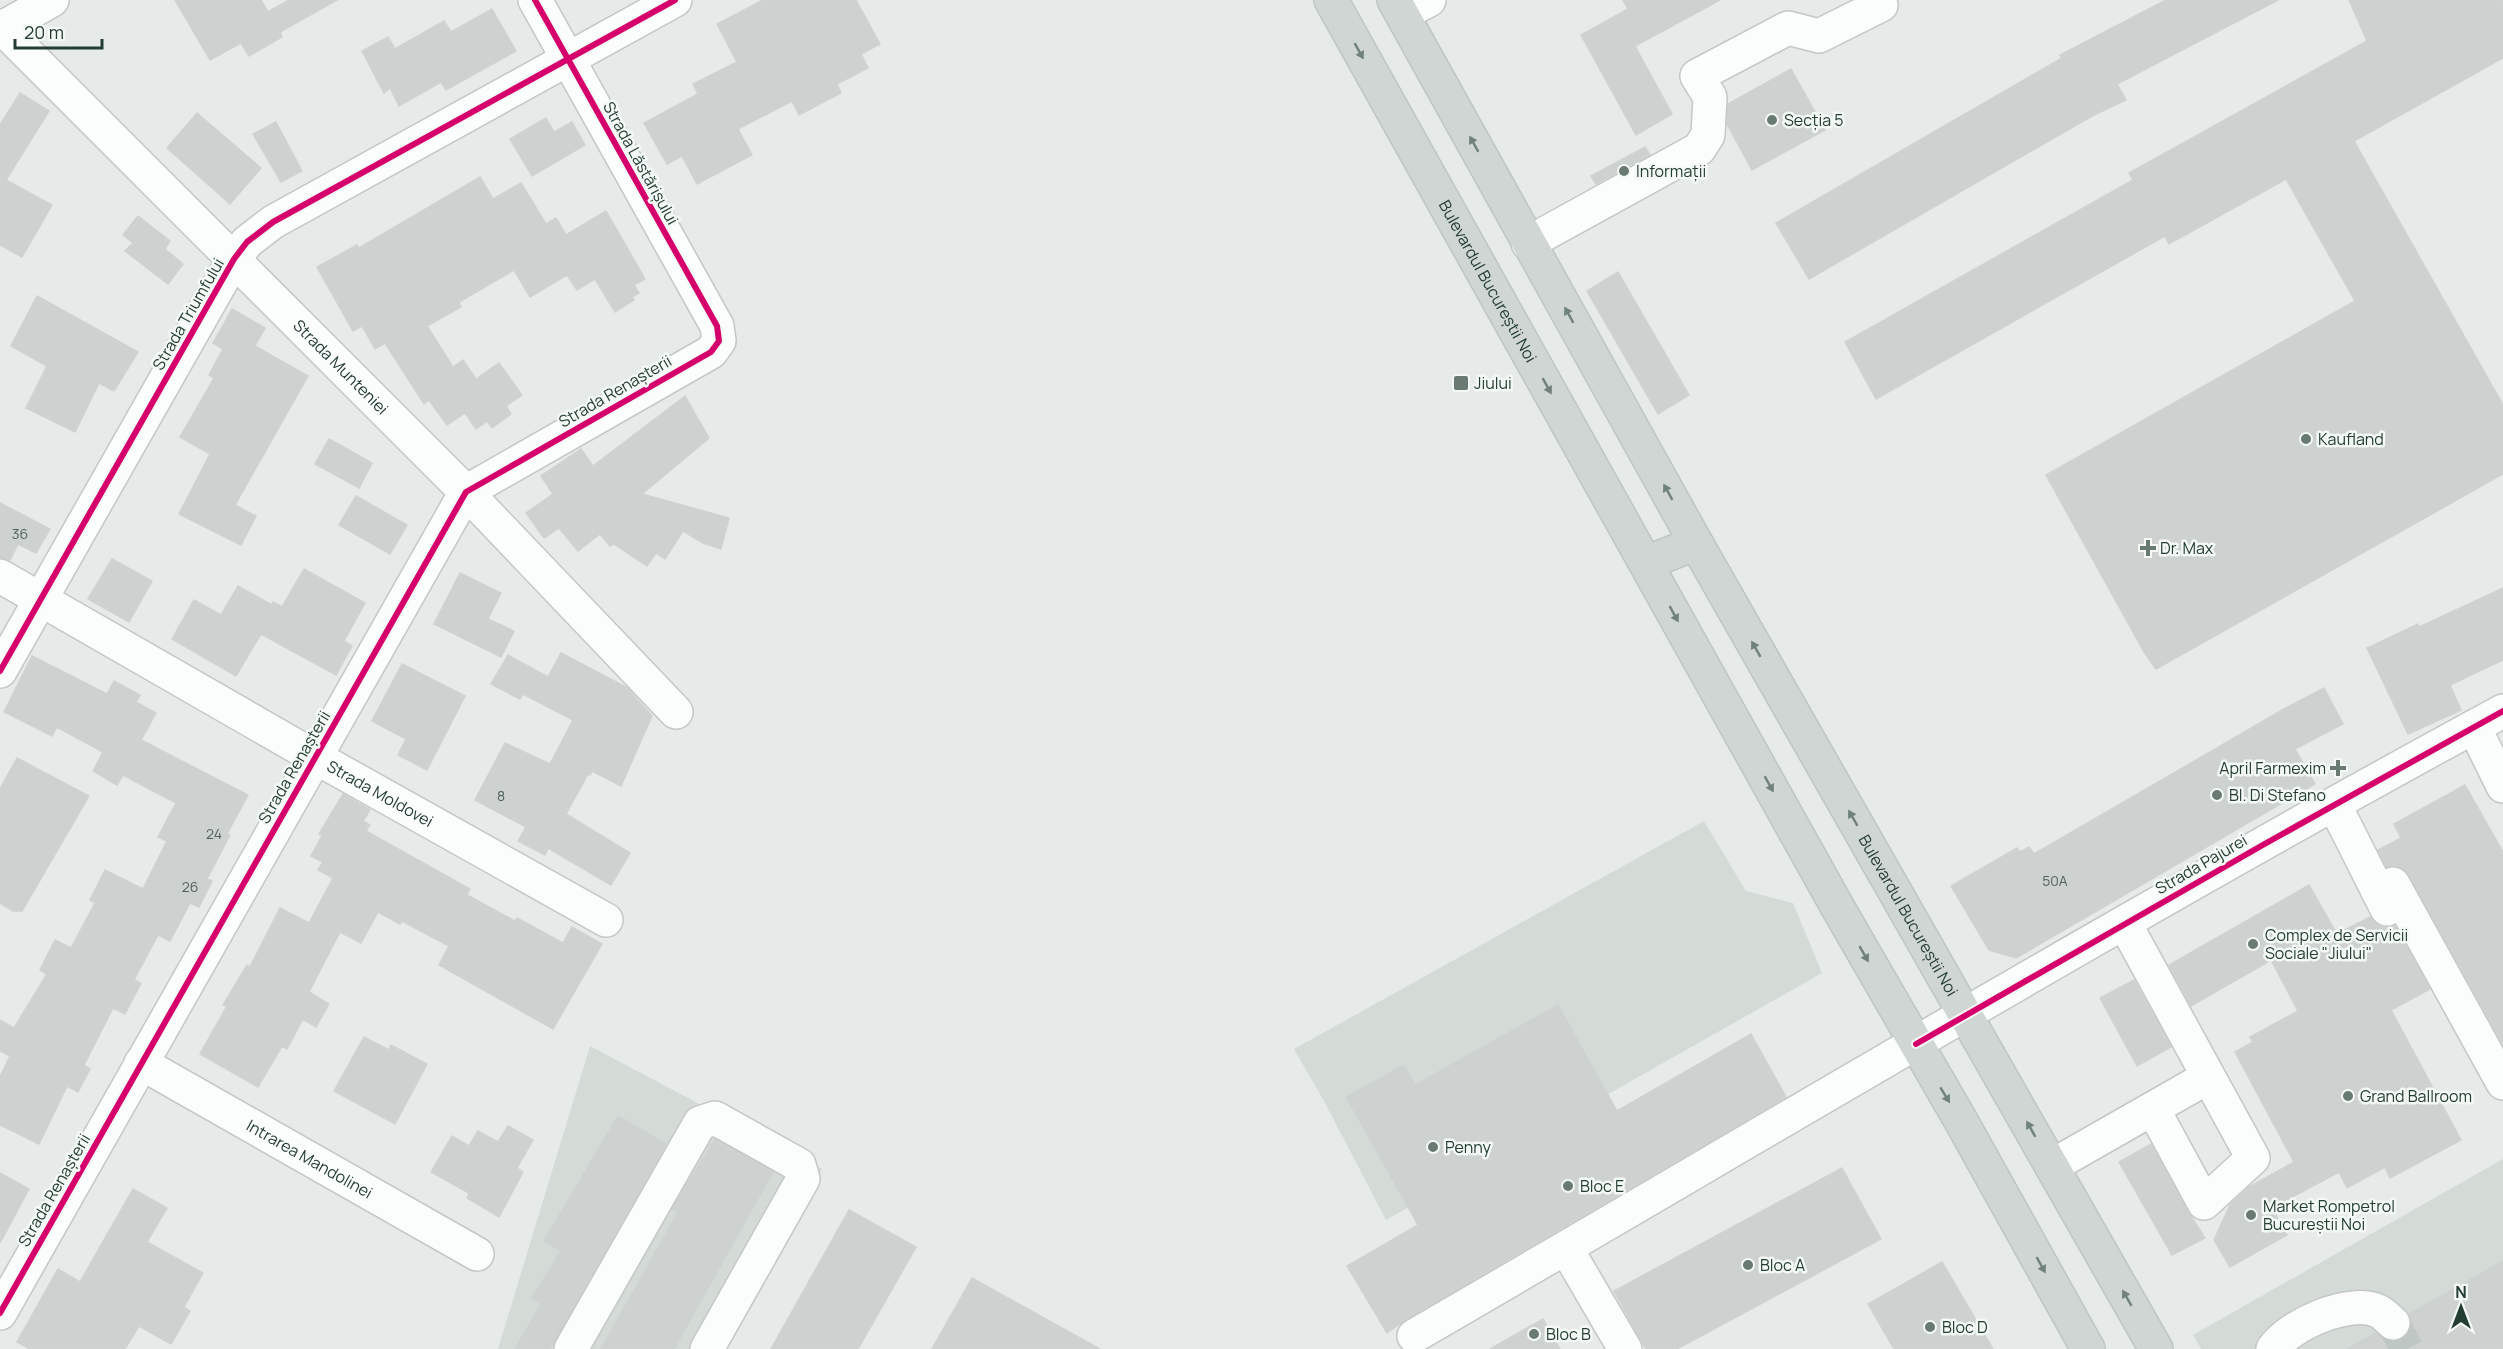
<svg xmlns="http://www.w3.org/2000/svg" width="2503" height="1349" viewBox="0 0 2503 1349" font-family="Manrope,sans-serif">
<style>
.built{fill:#d4dbd7}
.building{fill:#cdd1cf;stroke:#ced3d1;stroke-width:1.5}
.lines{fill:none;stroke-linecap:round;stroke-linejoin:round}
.minor-tunnel{stroke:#bfc7c4;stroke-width:33;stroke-dasharray:33 16;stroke-linecap:butt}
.minor-casing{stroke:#c3c7c5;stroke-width:36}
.major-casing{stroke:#bec6c3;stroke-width:36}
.minor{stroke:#fbfcfc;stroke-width:33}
.major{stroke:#cfd6d3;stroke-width:33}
.cycleway-casing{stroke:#f4f9f6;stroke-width:10}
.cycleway{stroke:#d6006c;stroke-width:6}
.oneway{fill:#71827b}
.poi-dot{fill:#687a72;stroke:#f4f9f6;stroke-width:2}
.labels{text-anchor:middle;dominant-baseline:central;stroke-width:5;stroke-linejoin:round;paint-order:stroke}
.number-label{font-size:14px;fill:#4f635b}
.poi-label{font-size:16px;fill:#243d33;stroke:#f4f9f6;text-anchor:start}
.street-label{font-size:16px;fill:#243d33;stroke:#f4f9f6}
</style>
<rect width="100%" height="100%" fill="#e6eae8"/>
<g class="built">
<polygon points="1704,821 1746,891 1793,903 1822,973 1386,1220 1324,1101 1294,1049"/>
<polygon points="590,1046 822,1169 722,1349 498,1349"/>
<polygon points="2503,1159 2503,1349 2201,1349 2193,1335"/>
</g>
<g class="building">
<polygon points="175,0 261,0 268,12 289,0 337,0 280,32 282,37 249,56 241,43 210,60"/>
<polygon points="763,0 856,0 880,44 861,54 868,68 837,84 841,93 799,115 792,101 738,129 752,155 697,184 682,156 667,164 644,123 698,94 693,84 737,62 717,24"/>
<polygon points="1623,0 1720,0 1635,46 1672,114 1636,135 1581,35 1628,9"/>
<polygon points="2166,0 2278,0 2117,84 2126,100 2092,116 1809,279 1776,223 2062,58 2060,55"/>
<polygon points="2349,0 2503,0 2503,58 2354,141 2503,405 2503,474 2156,669 2144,652 2046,475 2355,301 2286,179 2169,244 2165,236 1876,399 1845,342 2133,180 2129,173 2367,41"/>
<polygon points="492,9 516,51 446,90 441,82 399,106 390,88 384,93 362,51 388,37 395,49 444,21 451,32"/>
<polygon points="1791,69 1825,130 1752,170 1727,124 1728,104"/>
<polygon points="20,93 49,111 6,180 52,205 22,257 0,245 0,125"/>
<polygon points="197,113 261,168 230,204 167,148"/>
<polygon points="546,118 554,132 572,122 585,145 532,176 510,139"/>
<polygon points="276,122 302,171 281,182 253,134"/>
<polygon points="1645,147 1650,155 1596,184 1591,176"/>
<polygon points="480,177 493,199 521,183 546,224 556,218 566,235 606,211 645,279 634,285 639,293 632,297 634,300 615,312 595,279 577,290 567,275 530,297 514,270 459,302 461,307 427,326 453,367 463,360 476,379 499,363 522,395 506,406 511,414 492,428 487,421 476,429 465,413 447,425 429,400 424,404 385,343 375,349 362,326 353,331 317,267 357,245 359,248"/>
<polygon points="138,216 170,241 165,249 183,264 168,284 125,251 133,243 123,235"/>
<polygon points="1618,272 1689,395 1658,414 1587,291"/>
<polygon points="37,296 138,352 114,391 99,383 75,432 26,408 47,366 11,346"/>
<polygon points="232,309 265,328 255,346 308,376 235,505 256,516 241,545 179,514 210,454 180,437 214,378 209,375 223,349 213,343"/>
<polygon points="685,396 709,438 642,494 729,518 721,549 703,543 683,531 665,559 656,553 647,566 614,544 610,546 600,534 578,551 559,528 544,538 526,513 553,494 541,476 581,449 593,466"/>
<polygon points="329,439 372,463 359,488 315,464"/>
<polygon points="356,496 407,525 390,554 339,525"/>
<polygon points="0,503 50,529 36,553 18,544 10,560 0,557"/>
<polygon points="112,559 152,581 129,622 88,599"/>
<polygon points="304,569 365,603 344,641 352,646 336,675 261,634 236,676 172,639 194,600 221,615 238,586 272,605 273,602 282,607"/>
<polygon points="460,573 501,593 488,619 514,631 501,657 434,624"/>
<polygon points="2503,588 2503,660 2450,685 2461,710 2408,734 2367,648 2418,624 2419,627"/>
<polygon points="561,653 626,687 652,716 621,786 592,771 590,775 588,774 566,814 630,853 611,885 548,848 545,855 518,841 526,827 475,800 505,743 550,764 573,720 523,694 520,699 491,684 508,655 548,677"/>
<polygon points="32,656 107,694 114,681 140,695 136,702 156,713 141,740 248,795 227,834 230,835 207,879 212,881 199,907 190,903 170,941 158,935 134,980 141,983 125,1014 113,1008 84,1065 90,1069 78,1092 67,1086 39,1144 0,1125 0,1077 10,1056 0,1051 0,1020 14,1028 47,974 40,970 55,940 71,948 95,903 90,900 105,870 143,889 167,841 158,837 176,803 123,775 117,785 93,771 103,752 57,727 52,736 4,712"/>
<polygon points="402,664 465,696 427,770 398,755 406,739 372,721"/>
<polygon points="2324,688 2343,724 2295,749 2315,784 2016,958 1989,950 1951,886 2017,848 2020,852 2029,847 2034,854 2284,709"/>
<polygon points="17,758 89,796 22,911 13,911 0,903 0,789"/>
<polygon points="2465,785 2503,852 2503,1044 2409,875 2402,868 2394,865 2387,867 2378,850 2401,838 2394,824"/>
<polygon points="343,794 370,810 363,821 370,825 366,831 470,889 467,895 515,921 517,918 563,943 572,927 602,944 553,1029 439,965 449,946 402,921 400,924 378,912 361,943 340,932 309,992 329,1004 316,1027 303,1019 287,1049 282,1046 258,1087 200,1054 227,1006 223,1005 247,965 250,967 280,908 309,923 333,878 318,870 323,862 311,856 322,836 319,834"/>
<polygon points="2309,885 2337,934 2370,917 2377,925 2385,928 2395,926 2430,989 2391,1010 2461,1140 2390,1178 2385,1167 2347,1188 2339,1172 2272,1208 2287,1235 2230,1267 2214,1240 2230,1205 2249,1187 2294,1162 2235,1052 2253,1042 2250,1037 2298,1011 2271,960 2191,1006 2169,965"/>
<polygon points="2134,980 2171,1047 2137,1066 2100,998"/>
<polygon points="1558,1005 1617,1111 1751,1034 1786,1097 1405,1320 1387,1333 1347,1266 1418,1225 1346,1097 1404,1065 1415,1085"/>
<polygon points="364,1037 389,1050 391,1045 427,1064 395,1124 334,1091"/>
<polygon points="618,1116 666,1144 550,1349 515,1349 541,1304 532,1298 561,1251 544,1241"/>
<polygon points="508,1126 533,1140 517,1168 523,1172 499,1217 467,1198 469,1193 431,1172 452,1136 469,1146 478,1131 498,1142"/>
<polygon points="715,1139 773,1172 674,1349 601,1349 678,1212 672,1209"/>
<polygon points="2151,1144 2188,1212 2205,1238 2172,1255 2119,1162"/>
<polygon points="1842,1168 1881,1239 1677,1349 1646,1349 1614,1291"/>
<polygon points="0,1173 29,1189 0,1243"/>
<polygon points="133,1189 167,1208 147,1242 203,1273 184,1307 190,1311 171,1344 139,1326 125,1349 30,1349 17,1342 58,1269 80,1282"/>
<polygon points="849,1210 916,1247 858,1349 771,1349"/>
<polygon points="2503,1261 2503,1349 2347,1349 2376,1333 2389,1341 2400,1340 2408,1335 2411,1327 2409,1314"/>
<polygon points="1942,1262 1993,1349 1894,1349 1868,1304"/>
<polygon points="972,1278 1100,1349 932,1349"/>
<polygon points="1543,1319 1560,1349 1490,1349"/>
</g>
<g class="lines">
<polyline class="minor-tunnel" points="2393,1323 2407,1349"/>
<g class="minor-casing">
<g id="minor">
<polyline points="1402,14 1429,0"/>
<path id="s1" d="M0,26L466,492L676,712"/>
<polyline points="0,32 2,28 52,0"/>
<polyline points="1528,243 1699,149 1708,135 1710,97 1697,76 1788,28 1819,36 1881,5"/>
<path id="s2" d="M0,576L315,757L606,920"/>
<polyline points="0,671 234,259 247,242 273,222 675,0"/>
<polyline points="2474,727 2503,786"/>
<polyline points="2334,804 2387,909"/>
<polyline points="2378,892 2393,884 2503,1083"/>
<polyline points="2125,924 2253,1158 2204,1203 2153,1109"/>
<path id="s3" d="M141,1063L477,1254"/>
<polyline points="2052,1166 2208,1077"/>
<polyline points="1566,1248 1625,1349"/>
<polyline points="0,1313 466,492 711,352 719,341 717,326 535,0"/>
<path d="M1414,1336C1776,1126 2135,910 2503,711"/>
<polyline points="571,1349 700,1123 715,1118 799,1165 803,1179 707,1349"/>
<path d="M2273,1349C2289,1325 2349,1298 2378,1311C2383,1313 2388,1319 2393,1323"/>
</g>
</g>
<g class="major-casing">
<g id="major">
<path id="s4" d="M1331,0L1838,908L1961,1121L2088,1349"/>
<path id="s5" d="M1394,0L1696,543L2156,1349"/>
<polyline points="1646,563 1696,543"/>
</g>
</g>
<use href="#minor" class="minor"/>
<use href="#major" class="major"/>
<g class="cycleway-casing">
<g id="cycleway">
<polyline points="0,671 234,259 247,242 273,222 675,0"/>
<polyline points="1916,1044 2261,846 2503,711"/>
<polyline points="0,1313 466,492 711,352 719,341 717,326 535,0"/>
</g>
</g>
<use href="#cycleway" class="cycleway"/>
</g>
<defs><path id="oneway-solid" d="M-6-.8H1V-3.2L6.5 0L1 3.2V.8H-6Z" transform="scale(1.5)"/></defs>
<g class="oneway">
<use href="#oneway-solid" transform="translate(1359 51) rotate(61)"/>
<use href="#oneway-solid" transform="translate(1474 144) rotate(-119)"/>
<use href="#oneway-solid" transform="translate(1569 315) rotate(-119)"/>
<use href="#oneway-solid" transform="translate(1547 386) rotate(61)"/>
<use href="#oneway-solid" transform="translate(1668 492) rotate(-119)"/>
<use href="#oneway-solid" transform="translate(1674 614) rotate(61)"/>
<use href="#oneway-solid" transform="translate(1756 649) rotate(-120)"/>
<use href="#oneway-solid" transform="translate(1769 784) rotate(61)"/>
<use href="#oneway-solid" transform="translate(1853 818) rotate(-120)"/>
<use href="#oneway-solid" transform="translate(1864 954) rotate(60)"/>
<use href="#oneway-solid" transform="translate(1945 1095) rotate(59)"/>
<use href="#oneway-solid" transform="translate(2031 1129) rotate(-119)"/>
<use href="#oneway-solid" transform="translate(2041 1265) rotate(61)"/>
<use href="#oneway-solid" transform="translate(2127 1298) rotate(-120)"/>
</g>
<g class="poi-dot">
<circle cx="1772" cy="120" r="6"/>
<circle cx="1624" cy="171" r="6"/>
<rect x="1453" y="375" width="16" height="16" rx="3"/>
<circle cx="2306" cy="439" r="6"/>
<path d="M2145 539h6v6h6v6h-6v6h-6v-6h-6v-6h6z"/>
<path d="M2335 759h6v6h6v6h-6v6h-6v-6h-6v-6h6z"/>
<circle cx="2217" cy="795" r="6"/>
<circle cx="2253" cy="944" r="6"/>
<circle cx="2348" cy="1096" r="6"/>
<circle cx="1433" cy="1147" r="6"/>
<circle cx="1568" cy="1186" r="6"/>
<circle cx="2251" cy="1215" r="6"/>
<circle cx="1748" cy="1265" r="6"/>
<circle cx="1930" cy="1327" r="6"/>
<circle cx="1534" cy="1334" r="6"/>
</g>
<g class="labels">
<g class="number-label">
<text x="20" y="533">36</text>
<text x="501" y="795">8</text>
<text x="214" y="833">24</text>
<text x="2055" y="880">50A</text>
<text x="190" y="886">26</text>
</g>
<g class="poi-label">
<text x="1784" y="120">Secția 5</text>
<text x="1636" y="171">Informații</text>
<text x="1474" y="383">Jiului</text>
<text x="2318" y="439">Kaufland</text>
<text x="2160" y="548">Dr. Max</text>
<text x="2326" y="768" text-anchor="end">April Farmexim</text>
<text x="2229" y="795">Bl. Di Stefano</text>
<text x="2265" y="935">Complex de Servicii<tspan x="2265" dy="18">Sociale "Jiului"</tspan></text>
<text x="2360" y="1096">Grand Ballroom</text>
<text x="1445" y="1147">Penny</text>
<text x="1580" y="1186">Bloc E</text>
<text x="2263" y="1206">Market Rompetrol<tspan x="2263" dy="18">Bucureștii Noi</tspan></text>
<text x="1760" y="1265">Bloc A</text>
<text x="1942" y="1327">Bloc D</text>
<text x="1546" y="1334">Bloc B</text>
</g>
<g class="street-label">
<text transform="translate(641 163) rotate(61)">Strada Lăstărișului</text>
<text stroke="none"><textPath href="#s4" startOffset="322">Bulevardul Bucureștii Noi</textPath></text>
<text transform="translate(188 314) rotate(-60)">Strada Triumfului</text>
<text stroke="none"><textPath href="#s1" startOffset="482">Strada Munteniei</textPath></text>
<text transform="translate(615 391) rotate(-30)">Strada Renașterii</text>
<text transform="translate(294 767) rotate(-60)">Strada Renașterii</text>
<text stroke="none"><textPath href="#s2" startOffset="438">Strada Moldovei</textPath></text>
<text transform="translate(2201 864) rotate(-30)">Strada Pajurei</text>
<text stroke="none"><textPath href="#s5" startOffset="1050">Bulevardul Bucureștii Noi</textPath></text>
<text stroke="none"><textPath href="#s3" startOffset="194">Intrarea Mandolinei</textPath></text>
<text transform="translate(54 1190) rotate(-60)">Strada Renașterii</text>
</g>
</g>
<g transform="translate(2461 1307)" stroke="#f4f9f6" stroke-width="4.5" paint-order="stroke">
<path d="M0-4.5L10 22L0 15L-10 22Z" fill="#243d33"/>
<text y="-9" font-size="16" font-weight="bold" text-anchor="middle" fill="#243d33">N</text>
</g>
<path d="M15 39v9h87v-9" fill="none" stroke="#243d33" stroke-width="3"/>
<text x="24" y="39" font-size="18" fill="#243d33" stroke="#f4f9f6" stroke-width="4.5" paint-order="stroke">20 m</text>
</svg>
